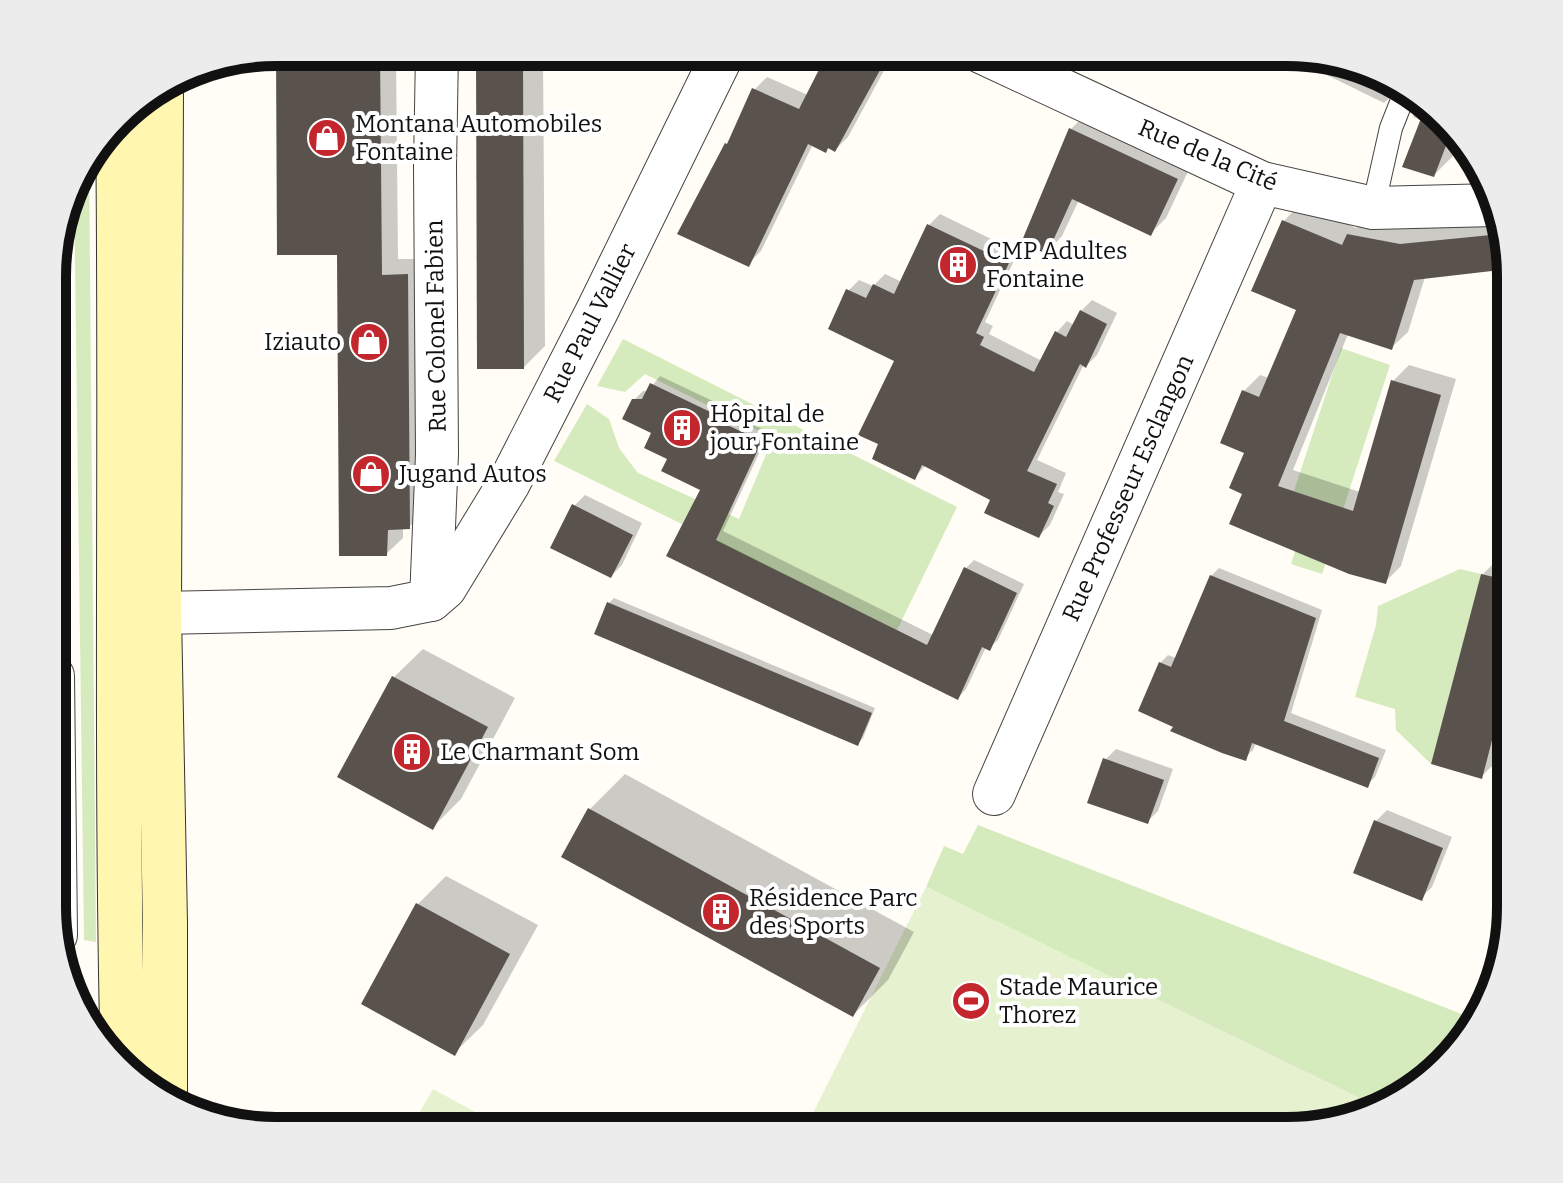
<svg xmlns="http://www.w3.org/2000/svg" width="1563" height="1183" viewBox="0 0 1563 1183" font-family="Bitter,serif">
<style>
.green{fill:#d5ebbd}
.pitch{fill:#e6f2cf}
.shadow{fill:#0003}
.building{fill:#5a524d}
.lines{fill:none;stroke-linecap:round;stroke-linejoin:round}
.lane-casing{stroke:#444;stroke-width:24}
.street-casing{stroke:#444;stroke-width:44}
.secondary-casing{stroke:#333;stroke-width:46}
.lane{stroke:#fff;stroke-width:22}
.street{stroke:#fff;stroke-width:42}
.secondary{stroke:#fff6b0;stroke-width:44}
.labels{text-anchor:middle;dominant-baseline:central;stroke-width:8;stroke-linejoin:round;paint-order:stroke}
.poi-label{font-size:24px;fill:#111;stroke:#fff;text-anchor:start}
.street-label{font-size:24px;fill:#111;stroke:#fff}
.rim{fill:none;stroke:#111;stroke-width:10}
</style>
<rect width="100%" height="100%" fill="#fffdf5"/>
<g class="green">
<polygon points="89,156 96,942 84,940 74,186 82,165"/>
<polygon points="623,339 957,507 897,630 554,461 587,404 609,419 619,448 638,473 739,519 773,438 645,374 625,392 597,386"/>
<polygon points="1341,348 1390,365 1322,574 1291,564 1313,498 1294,491"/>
<polygon points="1460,569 1481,574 1431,764 1396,730 1395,709 1355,697 1376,625 1378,606"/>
<polygon points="978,825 1026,844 1477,1020 1456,1054 1382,1109 926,887 944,846 963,854"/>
</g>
<g class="pitch">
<polygon points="926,887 1382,1109 1287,1131 804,1131"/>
<polygon points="433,1089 510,1131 409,1131"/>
</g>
<g class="shadow">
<polygon points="278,52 396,52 398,259 424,259 425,511 409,527 403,527 403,538 386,554 339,253"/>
<polygon points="478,52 543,52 545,346 524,367"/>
<polygon points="830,52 894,52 848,137 835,150 813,144 761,251 748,264 731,140 754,90 767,77 808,95"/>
<polygon points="1280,52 1301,52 1372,69 1401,87 1384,103"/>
<polygon points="1420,98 1434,107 1461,142 1457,152 1434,175 1422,121 1413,117"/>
<polygon points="1087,113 1192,163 1166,218 1150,234 1079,200 1062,236 1047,252 1071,129"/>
<polygon points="1300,204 1356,228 1366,219 1417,228 1498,221 1509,267 1425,277 1408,332 1391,348 1348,334 1293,470 1360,492 1393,381 1409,365 1456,379 1401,566 1385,582 1244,493 1247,452 1244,391 1260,375 1269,378 1299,309 1284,221"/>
<polygon points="940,214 1018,252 985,322 993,326 989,334 1042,361 1057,332 1067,321 1074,325 1081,311 1092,300 1117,313 1097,355 1086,366 1084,364 1037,460 1066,473 1058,492 1064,494 1050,525 1039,536 992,500 926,465 914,478 881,443 896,360 848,291 859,280 873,286 885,274 902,282 929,225"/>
<polygon points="660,376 734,411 732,415 769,432 723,531 933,635 965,569 974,560 1024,584 998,640 989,648 986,647 966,689 958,698 669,555 702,489 669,458 634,400 643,391 648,391"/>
<polygon points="585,495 642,523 622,565 611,576 574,506"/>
<polygon points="1504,553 1511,555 1511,726 1503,755 1482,776 1482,575"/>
<polygon points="1219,568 1322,610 1291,713 1386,750 1375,777 1367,785 1256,743 1253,750 1245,758 1176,726 1160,663 1168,655 1176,658 1211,576"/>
<polygon points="614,598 875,708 863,738 858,743 609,603"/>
<polygon points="423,649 515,698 461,799 433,827 394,677"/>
<polygon points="1116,749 1173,769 1158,811 1147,822 1105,760"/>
<polygon points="625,774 914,932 888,980 853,1015 590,809"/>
<polygon points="1387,810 1452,837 1432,887 1421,898 1376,821"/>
<polygon points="446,876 538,925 483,1025 454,1053 417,905"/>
</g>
<g class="building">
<polygon points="276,52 380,52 382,275 408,274 410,529 388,530 387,556 339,556 337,255 277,255"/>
<polygon points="476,52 523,52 524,369 477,369"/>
<polygon points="828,52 890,52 835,152 828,148 826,153 808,144 749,267 677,234 725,143 727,144 752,88 799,109"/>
<polygon points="1427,103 1434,107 1452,130 1434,177 1402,167"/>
<polygon points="1069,128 1178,179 1151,236 1072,199 1047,254 1021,243"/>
<polygon points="1282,220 1342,245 1347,234 1400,244 1501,234 1509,269 1414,280 1392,350 1340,333 1278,486 1353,511 1391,380 1441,395 1386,584 1349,574 1229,524 1242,494 1229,488 1244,453 1220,443 1242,390 1259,397 1296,310 1251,291"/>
<polygon points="927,224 1009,263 976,333 984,337 980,345 1034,372 1055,331 1066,337 1080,310 1107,324 1086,368 1080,364 1027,471 1057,484 1048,503 1054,506 1039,538 984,513 990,500 922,465 915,480 872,459 878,444 858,435 894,361 828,329 846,289 866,298 873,284 894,294"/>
<polygon points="650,383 727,420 725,424 762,441 716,540 927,645 964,567 1017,593 990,651 982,647 958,700 666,556 700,490 661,471 667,459 644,448 651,433 622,419 632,399 642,399"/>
<polygon points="572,504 633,535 611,578 550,548"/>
<polygon points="1481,574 1511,581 1511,667 1482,779 1431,764"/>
<polygon points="1210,575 1316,618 1284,721 1379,758 1368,788 1252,743 1246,761 1222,753 1170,731 1173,727 1138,711 1159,662 1171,667"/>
<polygon points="607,602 872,713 858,746 594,634"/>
<polygon points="392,676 488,727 433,830 337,777"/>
<polygon points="1103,758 1164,780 1148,824 1087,803"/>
<polygon points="588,808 880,968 853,1017 561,857"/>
<polygon points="1374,820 1443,848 1422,901 1353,873"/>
<polygon points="416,903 510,954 455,1056 361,1004"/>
</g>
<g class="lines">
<g class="lane-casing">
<polyline id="lane" points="1373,208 1391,128 1406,90"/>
</g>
<g class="street-casing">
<g id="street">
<polyline points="981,52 1262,183 1373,208 1495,205"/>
<polyline points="431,600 437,454 435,166 437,52"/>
<polyline points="159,613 391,608 431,600 445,588 509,483 597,311 724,52"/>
<polyline points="53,676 56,935"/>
<polyline points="994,794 1262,183"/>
</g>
</g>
<g class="secondary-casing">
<g id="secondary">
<polyline points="161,89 159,613 165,923 165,1098"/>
<path d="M118,120C122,436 115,752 123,1068"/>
</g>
</g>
<use href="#lane" class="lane"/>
<use href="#street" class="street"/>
<use href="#secondary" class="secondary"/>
</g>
<defs>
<g id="shop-disc" transform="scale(2)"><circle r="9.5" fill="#c4262e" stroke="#fff"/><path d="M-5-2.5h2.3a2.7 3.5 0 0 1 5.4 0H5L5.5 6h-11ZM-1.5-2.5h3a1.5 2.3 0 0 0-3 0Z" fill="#fff"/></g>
<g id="building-disc" transform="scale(2)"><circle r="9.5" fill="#c4262e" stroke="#fff"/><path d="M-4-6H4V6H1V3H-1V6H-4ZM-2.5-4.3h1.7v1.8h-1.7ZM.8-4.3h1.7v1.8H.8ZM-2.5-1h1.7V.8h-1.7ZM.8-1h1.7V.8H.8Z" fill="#fff"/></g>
<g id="stadium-disc" transform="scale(2)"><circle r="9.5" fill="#c4262e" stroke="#fff"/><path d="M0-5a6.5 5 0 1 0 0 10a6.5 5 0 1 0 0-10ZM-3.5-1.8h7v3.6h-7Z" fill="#fff"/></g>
</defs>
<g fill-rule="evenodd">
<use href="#shop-disc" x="327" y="138"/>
<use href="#building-disc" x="958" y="265"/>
<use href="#shop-disc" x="369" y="342"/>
<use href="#building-disc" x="682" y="428"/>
<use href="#shop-disc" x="371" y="474"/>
<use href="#building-disc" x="412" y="752"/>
<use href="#building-disc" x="721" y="912"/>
<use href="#stadium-disc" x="971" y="1001"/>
</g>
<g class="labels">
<g class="poi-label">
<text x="355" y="124">Montana Automobiles<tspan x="355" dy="28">Fontaine</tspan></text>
<text x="986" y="251">CMP Adultes<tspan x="986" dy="28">Fontaine</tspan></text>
<text x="341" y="342" text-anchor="end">Iziauto</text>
<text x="710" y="414">Hôpital de<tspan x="710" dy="28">jour Fontaine</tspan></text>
<text x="399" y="474">Jugand Autos</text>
<text x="440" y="752">Le Charmant Som</text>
<text x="749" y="898">Résidence Parc<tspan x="749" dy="28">des Sports</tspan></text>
<text x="999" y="987">Stade Maurice<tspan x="999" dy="28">Thorez</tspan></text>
</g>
<g class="street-label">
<text transform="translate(1208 155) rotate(23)">Rue de la Cité</text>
<text transform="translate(590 323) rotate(-63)">Rue Paul Vallier</text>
<text transform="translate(436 326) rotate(-91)">Rue Colonel Fabien</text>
<text transform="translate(1128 488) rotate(-66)">Rue Professeur Esclangon</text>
</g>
</g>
<path d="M0 0H1563V1183H0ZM276 66H1287A210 210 0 0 1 1497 276V907A210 210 0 0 1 1287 1117H276A210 210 0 0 1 66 907V276A210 210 0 0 1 276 66Z" fill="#ececec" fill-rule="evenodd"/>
<path class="rim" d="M276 66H1287A210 210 0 0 1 1497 276V907A210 210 0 0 1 1287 1117H276A210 210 0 0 1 66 907V276A210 210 0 0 1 276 66Z"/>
</svg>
